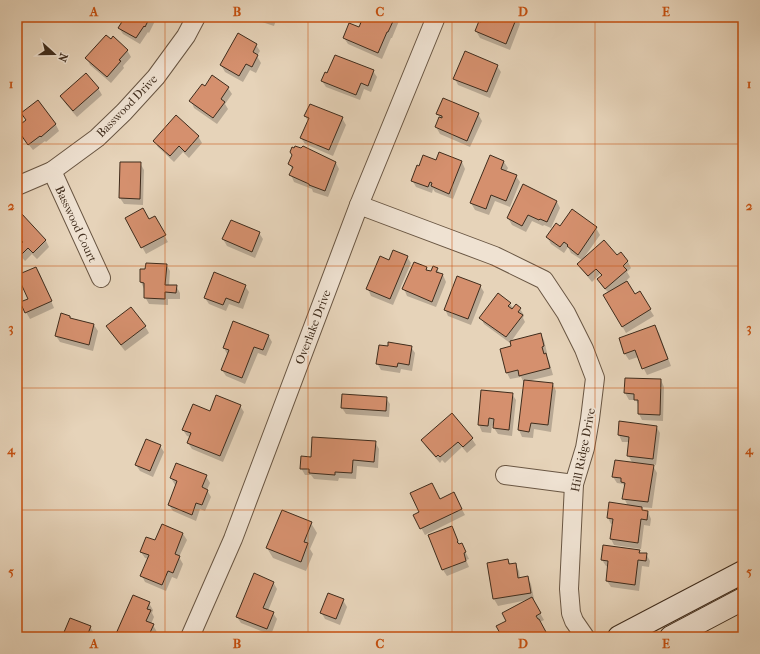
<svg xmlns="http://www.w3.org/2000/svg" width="760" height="654" viewBox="0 0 760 654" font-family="'IM FELL French Canon',serif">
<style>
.shadow{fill:#0003}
.building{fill:#d5906e;stroke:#3f2c1c}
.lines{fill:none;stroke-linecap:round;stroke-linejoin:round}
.street-casing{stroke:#695643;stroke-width:20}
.secondary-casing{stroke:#3f2c1c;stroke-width:24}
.street{stroke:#efe2d2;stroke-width:18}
.secondary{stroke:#efe2d2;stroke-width:22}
.grid{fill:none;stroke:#c6500f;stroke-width:1;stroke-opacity:0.55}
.labels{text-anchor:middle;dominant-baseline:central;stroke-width:3.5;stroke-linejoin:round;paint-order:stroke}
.street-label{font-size:12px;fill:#3f2c1c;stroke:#efe2d2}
.neatline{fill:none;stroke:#c6500f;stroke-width:1.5}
.grid-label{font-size:13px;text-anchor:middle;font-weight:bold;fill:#c6500f}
</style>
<rect width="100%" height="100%" fill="#e6d3b9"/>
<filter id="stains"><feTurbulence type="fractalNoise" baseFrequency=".005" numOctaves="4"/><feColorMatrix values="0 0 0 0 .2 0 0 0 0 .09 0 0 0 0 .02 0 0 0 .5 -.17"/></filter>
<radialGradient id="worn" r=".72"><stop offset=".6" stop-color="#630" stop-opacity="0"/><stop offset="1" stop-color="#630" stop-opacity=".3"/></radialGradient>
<g class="shadow">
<polygon points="17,17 27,17 17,33"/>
<polygon points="125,17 157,17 149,33 148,32 140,44 123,34 119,28 126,17"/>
<polygon points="254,17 277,17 274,26 256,20"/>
<polygon points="344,17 397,17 399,21 392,38 391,38 382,59 348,44 344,38 360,29 361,24"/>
<polygon points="478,17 514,17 516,18 520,24 510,50 480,38 476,31 482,23"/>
<polygon points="111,40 127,50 131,57 123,66 124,68 111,83 90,65 87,58"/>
<polygon points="256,45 260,51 257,56 261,63 256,73 250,70 243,82 225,72 221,65"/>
<polygon points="497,66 501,72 490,98 458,85 455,79"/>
<polygon points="373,71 377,77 371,92 364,89 360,100 326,87 322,81"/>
<polygon points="205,87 228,88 232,94 225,104 228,109 217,124 194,108 191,101"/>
<polygon points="98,88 102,95 77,117 65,103 61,96"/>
<polygon points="38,101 56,125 59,131 46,142 45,141 33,150 21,135 27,121"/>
<polygon points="437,114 478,114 482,121 470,147 440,134 436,127 440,118"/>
<polygon points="305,116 342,118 346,125 333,156 305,144 301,138 308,121"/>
<polygon points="198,136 202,143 189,158 183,152 174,162 158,147 154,141"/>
<polygon points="440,153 462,162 465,169 453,199 435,192 433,189 432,193 416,187 412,180 436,161"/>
<polygon points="504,162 508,168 506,172 516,176 520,182 510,207 495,201 489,215 475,210 471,203"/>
<polygon points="140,163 144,170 143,205 124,204 120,198"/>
<polygon points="336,163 339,169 328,197 313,192 312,189 294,182 291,175 293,170 289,164"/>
<polygon points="557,202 560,208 551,228 544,225 543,226 532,221 526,232 512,225 508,218"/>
<polygon points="572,211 596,228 600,235 583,259 617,257 621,254 628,262 631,268 627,272 630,277 626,281 634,295 639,292 654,316 626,333 605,295 609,293 602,286 599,279 602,276 600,274 592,282 582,270 578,264 582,260 571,253 568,247 564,253 551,244 547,237 560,227"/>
<polygon points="21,215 46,241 49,247 37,259 32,254 25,261 20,255 17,249 23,244 17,238 17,219"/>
<polygon points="154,217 168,242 146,254 126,218 149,220"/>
<polygon points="259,233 263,239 255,258 227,246 223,239"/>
<polygon points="407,257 411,263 393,305 371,296 368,289"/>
<polygon points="166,264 170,271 169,286 176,286 180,293 180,299 168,299 168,305 149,304 145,297 144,289 141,282"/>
<polygon points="36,268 40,274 54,308 30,319 26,312"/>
<polygon points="426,268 428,271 432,273 437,269 440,274 443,275 446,282 436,307 407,296 404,289"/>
<polygon points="245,286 249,292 243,309 229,304 226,311 209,304 205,298"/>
<polygon points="480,286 484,292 471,325 448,316 445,309"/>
<polygon points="510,304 514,309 516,306 520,309 524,315 523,318 525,322 510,343 484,324 481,318"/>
<polygon points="70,316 71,319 94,325 98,331 93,351 60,342 56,336"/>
<polygon points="107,326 145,326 149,333 125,351 111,333"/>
<polygon points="655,327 659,333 671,366 647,375 638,357 629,360 625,354 620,339"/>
<polygon points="540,334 544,340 547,353 545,353 549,361 553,375 528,381 553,384 556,391 551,432 534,429 533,438 522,437 519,430 524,383 521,377 510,379 507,373 501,350 512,347"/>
<polygon points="268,335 272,342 266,356 258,353 245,384 226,376 222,370 227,354 224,348"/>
<polygon points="411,347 415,353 412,371 401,369 400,373 381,370 377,363"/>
<polygon points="626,379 661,380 664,387 663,421 642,420 639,414 639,406 636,400 629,400 625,393"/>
<polygon points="482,391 512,394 516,400 512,436 498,434 492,425 491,433 482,432 479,425"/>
<polygon points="386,398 390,404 389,417 346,414 342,408"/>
<polygon points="240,406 244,412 223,462 192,449 188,443 190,437 187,436 183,430 211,412"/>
<polygon points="452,415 472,439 476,445 467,453 462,447 445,463 442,460 440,463 426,447 422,440"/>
<polygon points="656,426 660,433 656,465 652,464 657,473 652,508 641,507 644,512 648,512 651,519 650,526 644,525 641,549 614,545 611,539 613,524 611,524 608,518 628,506 624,498 625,487 623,484 617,483 613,477 633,464 628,455 630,442 622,442 619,435"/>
<polygon points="375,442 379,449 378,468 357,466 356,479 339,478 338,481 314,479 311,475 305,475 301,468 312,458"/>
<polygon points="160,446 164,452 153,477 140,471 136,465"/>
<polygon points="206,476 210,483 207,490 211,497 205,511 200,509 196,521 173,511 169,505 176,485 175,485 171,478"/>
<polygon points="440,500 457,500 465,515 425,535 414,515"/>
<polygon points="311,523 317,533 310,549 313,554 306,571 273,558 267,548"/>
<polygon points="162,525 183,534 187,540 179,557 183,564 177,579 172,577 166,591 145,582 142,576 148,559 145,558 141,552 155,542"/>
<polygon points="452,527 460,545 462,544 465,551 469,559 466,560 469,567 447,576 443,570 430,536"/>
<polygon points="639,551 641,554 646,554 650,561 649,567 642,566 639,591 611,587 607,581 609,567 606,566 602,560"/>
<polygon points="508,560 511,565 515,564 519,571 520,579 527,577 531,584 534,599 532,599 544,620 540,622 548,637 503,637 507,621 527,600 498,606 494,599 488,564"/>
<polygon points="273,582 277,589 268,611 273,613 277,619 271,635 241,623 237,617"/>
<polygon points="343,600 347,607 340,625 325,619 321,612"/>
<polygon points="149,603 153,610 152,613 154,617 151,624 153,625 157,632 155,637 117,637 116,636"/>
<polygon points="90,627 94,633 92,637 63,637"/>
</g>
<g class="building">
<polygon points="125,17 150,17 145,27 144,26 136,38 118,28"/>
<polygon points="354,17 395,17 388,32 387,32 378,53 343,38 349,23 359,27 362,20"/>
<polygon points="477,17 517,17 506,44 475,31 479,21 481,22 482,19"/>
<polygon points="238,33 257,44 253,52 258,55 252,67 246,64 239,76 220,65"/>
<polygon points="106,35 111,39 113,36 128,50 119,60 121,61 107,77 85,58"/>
<polygon points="465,51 498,65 487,92 453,79"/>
<polygon points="335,55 374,70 368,86 361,83 356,95 321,81 325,72 327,73"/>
<polygon points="86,73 99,88 73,111 60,96"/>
<polygon points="212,75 229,87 221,99 225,102 213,118 189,101 202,84 205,86"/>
<polygon points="443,98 479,113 467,141 435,127 439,117 442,118 442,116 436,114"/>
<polygon points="38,100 56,124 41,137 40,136 28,145 17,129 17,127 26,120 21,113"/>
<polygon points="310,104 343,117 329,150 300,138 309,118 304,116"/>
<polygon points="176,115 199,136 185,152 179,146 170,156 153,141"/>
<polygon points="295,146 301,148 303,146 336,162 325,191 309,185 309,184 289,175 293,167 288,164 292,155 290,152 292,147 294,148"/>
<polygon points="439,152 462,161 449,194 431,186 432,183 430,182 428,187 411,181 417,165 419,166 423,155 436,160"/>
<polygon points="490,155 504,161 501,169 517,175 506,201 491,195 486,209 470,203"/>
<polygon points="120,162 141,162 140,199 119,198"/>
<polygon points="523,184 557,201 547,222 540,219 539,220 528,215 522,226 507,218"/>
<polygon points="143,208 149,219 155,216 166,235 141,248 125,218"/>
<polygon points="572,209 597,227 578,255 567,246 568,245 564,242 560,247 546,237 556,223 560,226"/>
<polygon points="21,213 46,240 33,253 28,248 21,255 17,250 17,247 23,242 17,236 17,217"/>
<polygon points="231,220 260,232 252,252 222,239"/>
<polygon points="604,240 617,255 621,252 628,261 623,266 627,270 605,289 597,279 602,275 596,269 588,276 577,264"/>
<polygon points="393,250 408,256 390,299 366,289 380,256 389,260"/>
<polygon points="414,262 427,267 426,270 431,271 433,266 438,268 436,272 443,274 432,302 402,289"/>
<polygon points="146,263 167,264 165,285 177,285 176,293 165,292 165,299 144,298 144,283 140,282 140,269 145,269"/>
<polygon points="36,267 52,301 25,313 20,302 28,299 17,275"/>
<polygon points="214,272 246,285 239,303 226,298 223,305 204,298"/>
<polygon points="457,276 481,285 468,319 444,310"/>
<polygon points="627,281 635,294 640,291 651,309 622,327 603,295"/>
<polygon points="498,293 511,303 508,306 512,309 516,304 521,308 518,312 523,315 506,337 479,318"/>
<polygon points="131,307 146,326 121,345 106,326"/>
<polygon points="61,313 70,316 70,318 94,324 89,345 55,336"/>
<polygon points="233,321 269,335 263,350 254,347 242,378 221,370 229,350 223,348"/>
<polygon points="655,325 668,359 642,369 635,350 624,354 619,338"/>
<polygon points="541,333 544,346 542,347 544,354 546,353 550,368 519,376 518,370 506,373 500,349 511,346 510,341"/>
<polygon points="388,342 412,346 409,365 398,363 397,367 376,364 379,345 388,346"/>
<polygon points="625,378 661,379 660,415 638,414 638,400 634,400 634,394 624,393"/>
<polygon points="524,380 553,383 548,425 531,423 529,432 518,430"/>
<polygon points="481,390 513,393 509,430 493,428 494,419 489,418 488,426 478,425"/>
<polygon points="342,394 387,397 386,411 341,408"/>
<polygon points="216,395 241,405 220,456 187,443 191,433 182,430 193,404 210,411"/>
<polygon points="452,413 473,438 463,447 458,442 440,457 438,455 436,457 421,440"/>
<polygon points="619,421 657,426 653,459 627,456 629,437 618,435"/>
<polygon points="312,437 376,441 374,462 353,460 352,473 335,472 335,475 309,473 309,469 300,469 301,456 311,457"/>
<polygon points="146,439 161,445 150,471 135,465"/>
<polygon points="615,460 654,465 648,502 622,499 625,483 621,482 621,478 612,477"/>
<polygon points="176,463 207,475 202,487 208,490 202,505 196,503 192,515 168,505 177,481 170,478"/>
<polygon points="432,483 440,499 454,492 462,509 420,529 413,515 419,512 410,493"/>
<polygon points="609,502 642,507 642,510 648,511 647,520 641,519 638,543 610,539 613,519 607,518"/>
<polygon points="282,510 312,522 304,542 308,543 301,562 266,548"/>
<polygon points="162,524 183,533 175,554 180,556 173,573 168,571 162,585 140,576 149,555 140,552 146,537 155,540"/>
<polygon points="452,526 458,541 457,542 459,544 462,543 466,552 464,553 466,561 442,570 428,535"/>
<polygon points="603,545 640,550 639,553 647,553 646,561 638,560 635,585 606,581 608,561 601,560"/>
<polygon points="508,559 509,564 516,563 518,578 528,576 531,593 493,599 487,563"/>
<polygon points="254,573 274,582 263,608 274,612 267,629 236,617"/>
<polygon points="328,593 344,599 336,619 320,613"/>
<polygon points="133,595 150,602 147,609 151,610 146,621 154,624 148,637 117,637 115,636"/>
<polygon points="532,597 541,613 536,616 538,619 539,619 546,632 537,637 502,637 496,626 506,621 502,613"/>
<polygon points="70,618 91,626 87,636 83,634 81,637 62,637"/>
</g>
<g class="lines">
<g class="street-casing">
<g id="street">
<polyline points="52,171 101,278"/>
<polyline points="17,186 52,171 97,138 124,112 156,77 186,36 196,17"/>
<polyline points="359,205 495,256 544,280 566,313 584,349 595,378 590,419 585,448 574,484 569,589 571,613 574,621 585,637"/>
<polyline points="505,475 574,484"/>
<polyline points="190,637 233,539 359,205 436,17"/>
</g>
</g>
<g class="secondary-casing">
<g id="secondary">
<polyline points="619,637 743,572"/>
<polyline points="671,637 743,599"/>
</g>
</g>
<use href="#street" class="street"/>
<use href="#secondary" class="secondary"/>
</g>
<path class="grid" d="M165,17V637M308,17V637M452,17V637M595,17V637M17,144H743M17,266H743M17,388H743M17,510H743"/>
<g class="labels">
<g class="street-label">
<text transform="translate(127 106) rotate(-46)">Basswood Drive</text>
<text transform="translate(76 224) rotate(65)">Basswood Court</text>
<text transform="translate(313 327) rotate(-69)">Overlake Drive</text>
<text transform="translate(583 450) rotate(-79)">Hill Ridge Drive</text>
</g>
</g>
<rect width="760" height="654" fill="none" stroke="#e6d3b9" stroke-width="44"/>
<g transform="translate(54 54) rotate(111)" stroke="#efe2d2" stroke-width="3" paint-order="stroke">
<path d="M0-3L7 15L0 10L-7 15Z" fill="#3f2c1c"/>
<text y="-6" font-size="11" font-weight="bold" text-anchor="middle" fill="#3f2c1c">N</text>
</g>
<rect x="22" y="22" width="716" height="610" class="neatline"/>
<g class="grid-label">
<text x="94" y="16">A</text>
<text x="237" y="16">B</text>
<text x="380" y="16">C</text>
<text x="523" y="16">D</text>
<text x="666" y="16">E</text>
<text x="11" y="88">1</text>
<text x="749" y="88">1</text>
<text x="11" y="210">2</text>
<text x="749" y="210">2</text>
<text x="11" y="332">3</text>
<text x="749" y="332">3</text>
<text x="11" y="454">4</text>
<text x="749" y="454">4</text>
<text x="11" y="576">5</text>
<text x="749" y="576">5</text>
<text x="94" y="648">A</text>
<text x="237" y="648">B</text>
<text x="380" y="648">C</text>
<text x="523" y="648">D</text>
<text x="666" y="648">E</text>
</g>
<rect width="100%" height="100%" filter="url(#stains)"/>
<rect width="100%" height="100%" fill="url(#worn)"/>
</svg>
